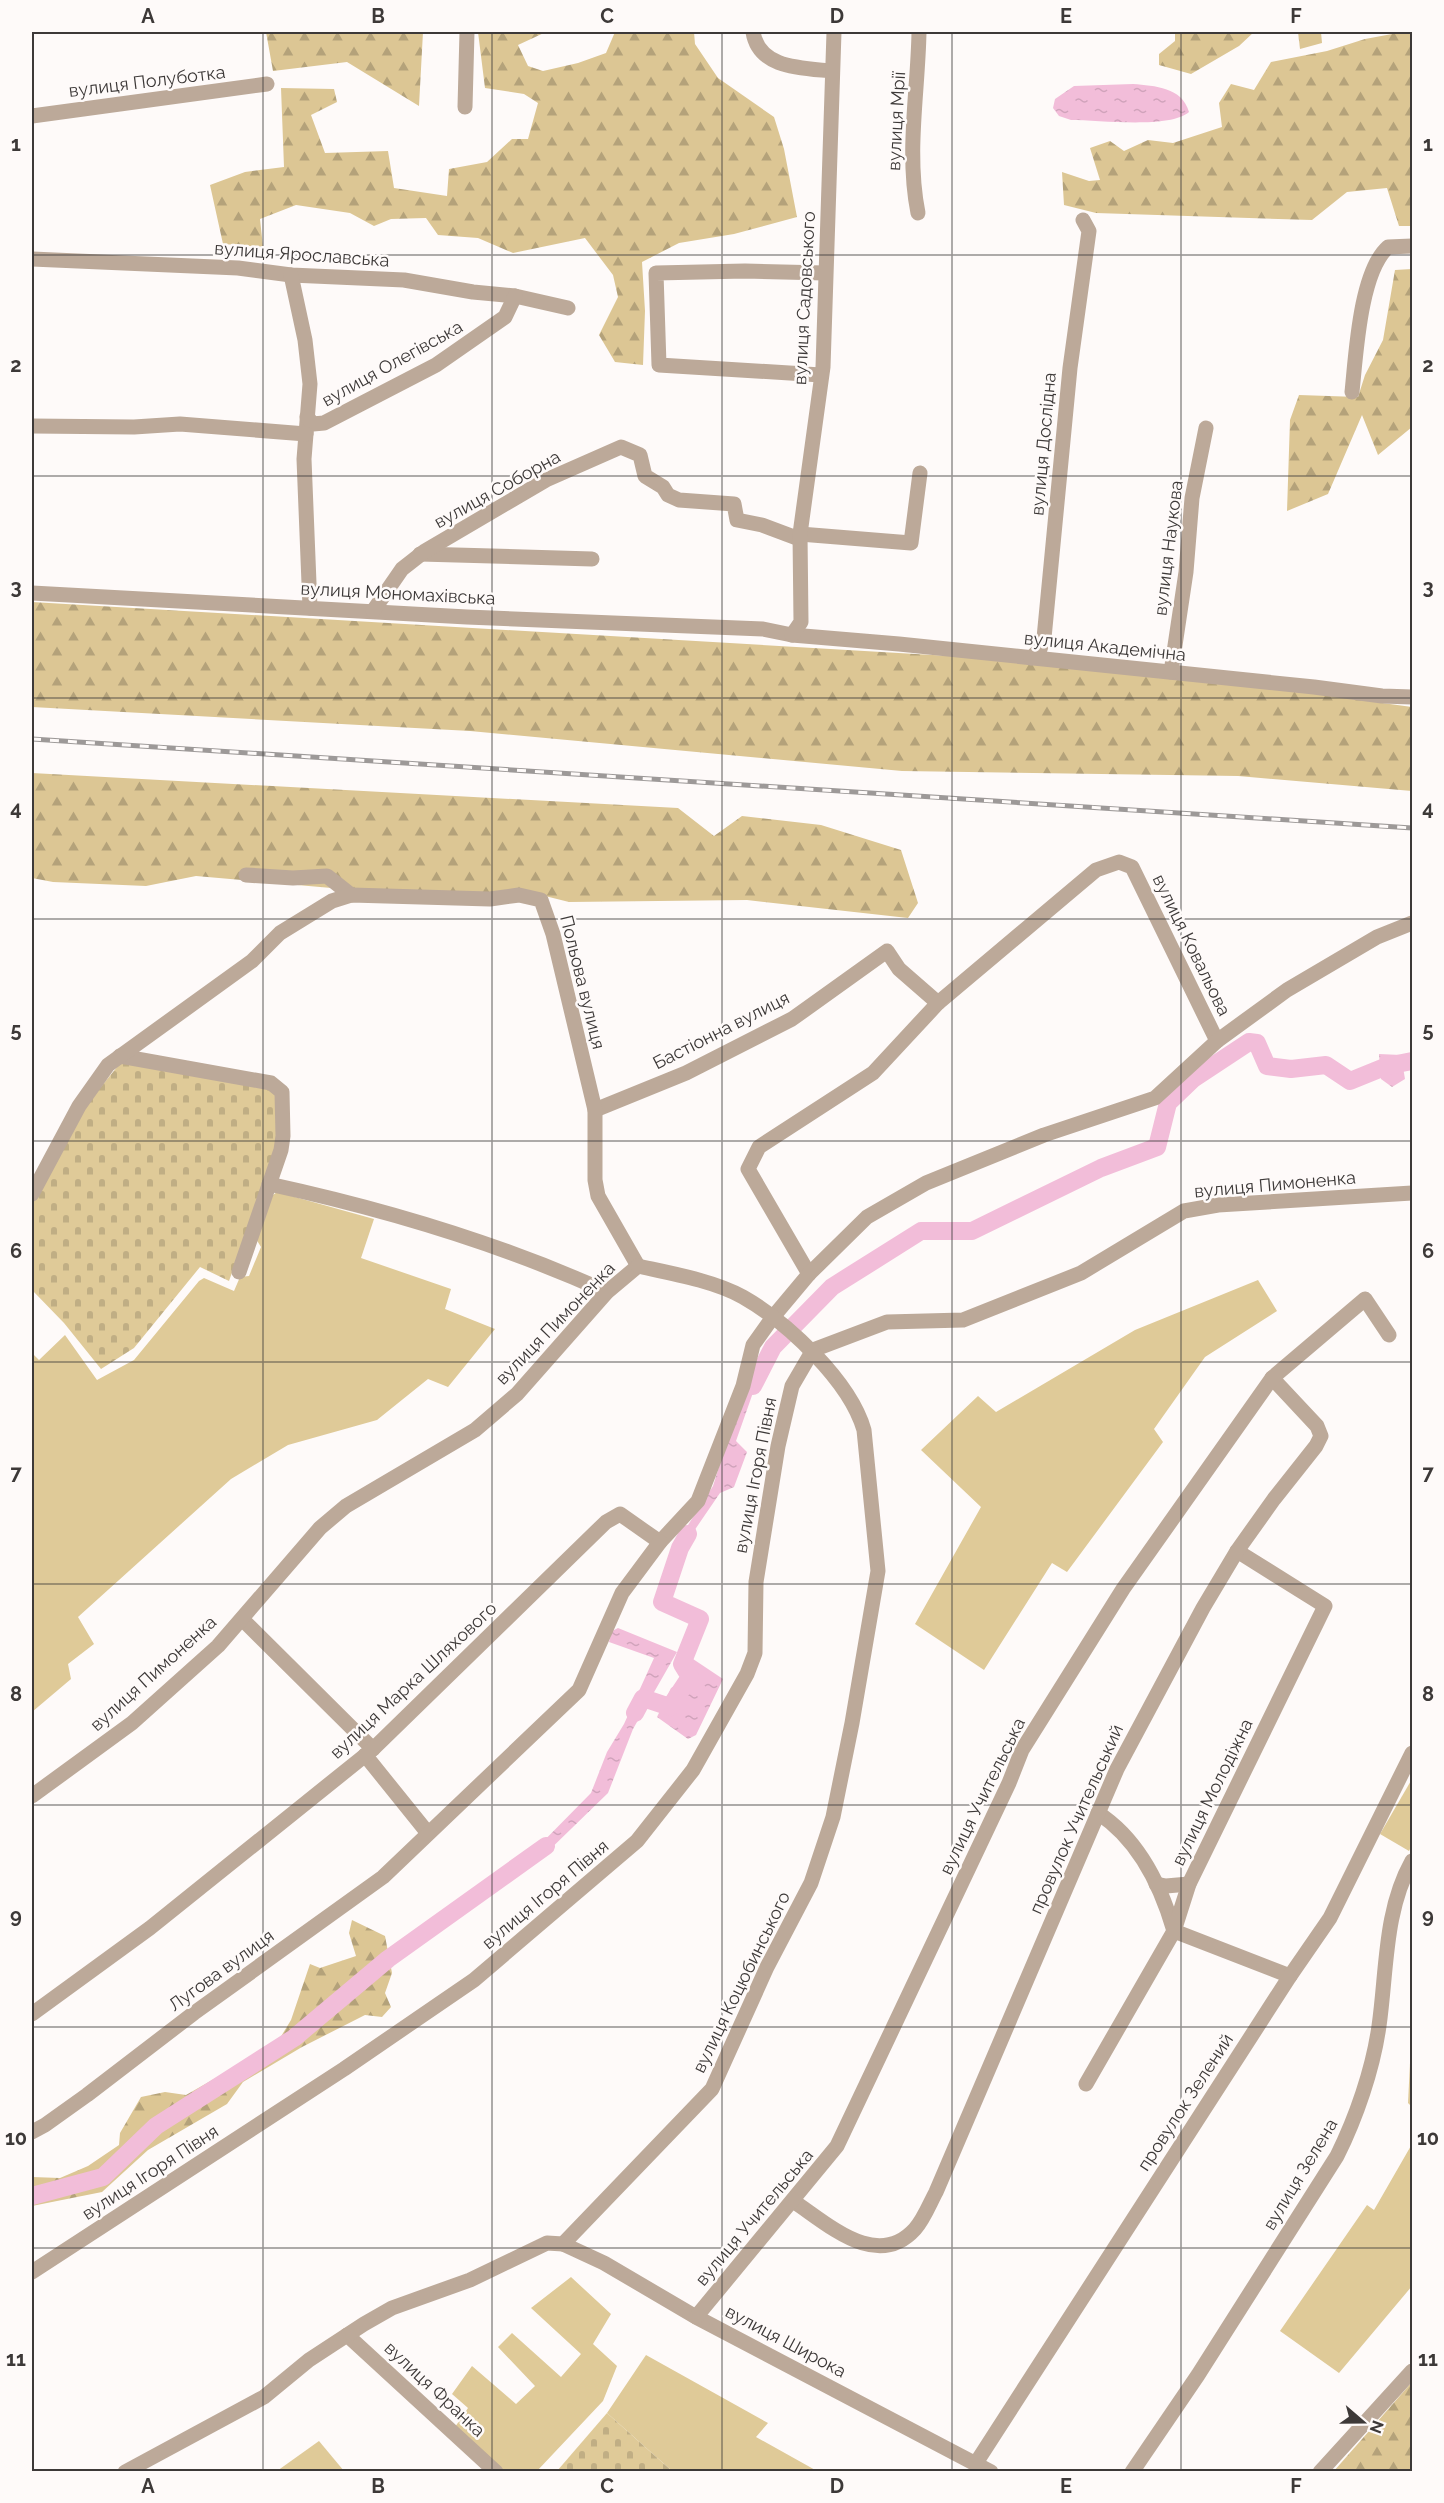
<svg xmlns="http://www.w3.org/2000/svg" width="1444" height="2503" viewBox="0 0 1444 2503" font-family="Raleway,sans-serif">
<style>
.green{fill:#dfca98}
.forest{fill:url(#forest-firs)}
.cemetery{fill:url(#cemetery-stones)}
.water{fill:url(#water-ripples)}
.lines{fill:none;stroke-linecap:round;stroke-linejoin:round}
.river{stroke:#f2bdd9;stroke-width:18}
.minor{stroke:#bca999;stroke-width:15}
.rail-casing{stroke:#9d9998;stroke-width:5}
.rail{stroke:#fefaf9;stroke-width:3;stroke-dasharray:9;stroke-linecap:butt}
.grid{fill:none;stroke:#3d3938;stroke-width:1.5;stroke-opacity:0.55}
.labels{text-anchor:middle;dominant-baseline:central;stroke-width:5;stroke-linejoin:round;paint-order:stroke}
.street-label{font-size:18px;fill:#3d3938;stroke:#fefaf9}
.neatline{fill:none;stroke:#3d3938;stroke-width:2}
.grid-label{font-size:20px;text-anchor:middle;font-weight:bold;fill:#3d3938}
</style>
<defs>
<pattern id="forest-firs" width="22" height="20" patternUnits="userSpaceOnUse" patternTransform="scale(1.5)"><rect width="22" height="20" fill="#dcc694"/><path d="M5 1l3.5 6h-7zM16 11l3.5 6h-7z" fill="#b4a27a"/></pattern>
<pattern id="cemetery-stones" width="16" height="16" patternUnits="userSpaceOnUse" patternTransform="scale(1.5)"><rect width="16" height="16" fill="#dfca98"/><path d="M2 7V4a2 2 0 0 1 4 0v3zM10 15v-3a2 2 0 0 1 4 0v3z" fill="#c0ae84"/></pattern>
<pattern id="water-ripples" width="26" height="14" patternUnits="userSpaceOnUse" patternTransform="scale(1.5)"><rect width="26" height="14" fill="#f2bdd9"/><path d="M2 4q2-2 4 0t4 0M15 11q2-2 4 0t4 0" fill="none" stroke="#d0a3bb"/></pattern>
</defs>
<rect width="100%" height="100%" fill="#fefaf9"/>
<g class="green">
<polygon points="277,1192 374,1219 361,1258 451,1289 445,1309 495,1329 448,1387 428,1379 377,1420 288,1445 231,1479 78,1617 94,1644 68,1664 71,1679 32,1712 32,1353 39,1360 65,1335 97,1380 134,1360 199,1281 204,1278 234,1291 240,1277 249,1276 261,1247 256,1239 273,1195"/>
<polygon points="1258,1280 1277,1311 1205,1357 1154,1429 1163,1442 1067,1572 1052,1563 984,1670 915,1624 981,1507 921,1450 978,1396 996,1412 1135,1330"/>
<polygon points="1412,1779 1412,1845 1409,1851 1380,1834"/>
<polygon points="1412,2023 1412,2107 1408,2103"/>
<polygon points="1412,2144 1412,2286 1339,2373 1280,2331 1367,2205 1374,2210"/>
<polygon points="571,2277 611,2314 593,2344 617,2366 603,2401 537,2471 503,2471 455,2427 468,2408 452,2394 472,2366 516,2404 535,2386 498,2347 512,2333 561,2377 581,2354 531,2308"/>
<polygon points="646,2355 768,2423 756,2437 817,2471 672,2471 607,2413"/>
<polygon points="319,2441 344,2471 277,2471"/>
</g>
<g class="forest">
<polygon points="266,32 423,32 419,106 347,62 273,71"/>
<polygon points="478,32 546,32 518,45 528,66 543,71 578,63 606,53 615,32 694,32 695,44 718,78 774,117 784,149 797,217 734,234 679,243 642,262 645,311 643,365 615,362 599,335 618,297 613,275 585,238 513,253 478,238 438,235 426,218 391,219 374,226 350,213 296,205 260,219 263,247 223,244 210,185 245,172 284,167 281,88 334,89 337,102 311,115 325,153 388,151 394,188 447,196 449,169 487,162 512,139 528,139 538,103 524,94 485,88"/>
<polygon points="1175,32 1254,32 1239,46 1191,74 1159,65 1159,54 1175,41"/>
<polygon points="1298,32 1321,32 1322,43 1300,49"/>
<polygon points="1403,32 1412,32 1412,226 1399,226 1387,188 1347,192 1312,220 1096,213 1064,205 1062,172 1089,181 1100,180 1090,148 1110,141 1124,151 1148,140 1173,143 1222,127 1219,103 1231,84 1254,90 1271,62 1327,51 1365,39"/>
<polygon points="1412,269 1412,427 1378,455 1362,415 1328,494 1287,511 1290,420 1299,395 1358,397 1365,375 1383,340 1395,270"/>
<polygon points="32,602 1102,665 1412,707 1412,791 1238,776 902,771 470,731 32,707"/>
<polygon points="32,773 678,808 714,836 742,816 821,825 901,850 918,903 908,918 747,900 569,902 521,890 477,896 343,889 196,876 146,886 53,882 32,878"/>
<polygon points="352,1920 385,1936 392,1973 385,1993 391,2007 382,2017 365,2015 302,2047 243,2082 227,2104 148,2150 102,2192 32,2206 32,2177 60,2178 88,2166 119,2145 120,2133 141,2097 165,2092 186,2095 277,2043 291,2020 310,1964 320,1968 356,1956 349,1933"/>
<polygon points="1412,2382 1412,2471 1334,2471"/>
</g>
<g class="cemetery">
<polygon points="122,1061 273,1090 278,1096 278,1144 229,1281 200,1267 134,1348 101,1369 64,1323 32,1290 32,1204 82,1110"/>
<polygon points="607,2413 672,2471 557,2471"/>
</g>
<g class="water">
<path d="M1133,84C1155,86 1182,87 1189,112C1170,129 1099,120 1071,120L1059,116L1053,108L1055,99L1074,86Z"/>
<polygon points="1379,1054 1401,1055 1405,1079 1392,1087 1381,1079"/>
<polygon points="763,1355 762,1367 736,1441 747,1452 734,1487 720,1493 694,1531 692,1544 683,1558 672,1550 713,1486 723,1454"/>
<polygon points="618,1628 677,1652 633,1729 608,1793 536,1863 525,1860 591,1793 607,1752 624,1724 654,1658 609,1642 612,1631"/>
<polygon points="693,1659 723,1679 696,1735 688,1739 657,1717 671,1688 679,1684 687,1668 686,1661"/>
</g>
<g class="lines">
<g class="river">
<polyline points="753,1386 773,1347 832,1287 921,1231 972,1231 1101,1168 1157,1147 1168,1103 1193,1079 1249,1042 1257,1043 1267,1066 1291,1069 1326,1065 1350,1081 1387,1066 1412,1061"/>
<polyline points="635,1713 643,1698 670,1707 690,1677 682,1664 700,1619 662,1602 680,1548 688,1534"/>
<polyline points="32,2196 103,2177 156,2126 294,2038 388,1959 546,1846"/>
</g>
<g class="minor">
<path d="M753,32C759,69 802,68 832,71"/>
<polyline points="465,107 467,32"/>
<polyline points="32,116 267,84"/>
<path d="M918,213C906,153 918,92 919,32"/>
<polyline points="32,259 238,268 291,275 404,280 473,292 515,296 568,308"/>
<polyline points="291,275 305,340 310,384 304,459 310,608"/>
<polyline points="821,375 659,365 656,273 745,271 825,273"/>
<path d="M1352,392C1356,354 1360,272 1388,247L1412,246"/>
<polyline points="307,417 313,424 324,423 436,365 505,317 515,296"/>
<polyline points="32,426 134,427 180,424 306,434"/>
<polyline points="420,554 592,559"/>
<polyline points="32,593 467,617 763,629 792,635 899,644 1314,687 1382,696 1412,697"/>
<polyline points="373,611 402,569 425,551 546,480 621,447 640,455 645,476 663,487 668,495 679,500 734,504 737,520 762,525 794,537 800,534 911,543 920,473"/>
<polyline points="792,635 801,622 800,534 823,367 834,32"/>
<polyline points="1031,658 1040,649 1044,638 1070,368 1089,231 1083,220"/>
<polyline points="1171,672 1186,572 1192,498 1206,428"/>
<polyline points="246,875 293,878 327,876 351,895"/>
<polyline points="120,1056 271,1083 282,1092 283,1136 281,1150 239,1272"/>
<polyline points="595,1110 686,1073 792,1019 887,951 899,969 938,1003"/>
<path d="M269,1184C384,1209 499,1243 607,1292"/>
<polyline points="32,1194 79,1106 108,1065 252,961 280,933 332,901 351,895 490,899 519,895 541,900 553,934 595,1110 595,1180 598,1196 638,1266"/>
<polyline points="809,1274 748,1169 759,1147 873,1073 938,1003 1096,870 1119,862 1132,867 1217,1041"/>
<polyline points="813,1350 887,1322 963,1320 1081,1273 1184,1211 1218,1205 1412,1193"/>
<polyline points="242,1619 373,1749"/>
<polyline points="365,1755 427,1832"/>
<polyline points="32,1796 132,1723 218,1646 320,1528 346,1506 475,1430 517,1394 607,1292 638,1266"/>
<path d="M1098,1813C1138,1839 1161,1886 1174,1931L1290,1976"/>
<polyline points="1156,1884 1166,1886 1189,1884"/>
<polyline points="32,2014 150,1928 373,1749 606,1522 620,1514 660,1542 698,1501 743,1386 753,1345 773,1317 809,1274 867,1217 926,1183 1044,1135 1155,1098 1217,1041 1287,990 1377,937 1412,923"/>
<polyline points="1086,2084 1174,1931 1189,1884 1325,1606 1237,1551"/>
<polyline points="32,2132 45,2125 87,2095 194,2013 383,1877 579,1690 622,1593 660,1542"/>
<path d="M793,2201C828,2224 877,2271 915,2229C924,2219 930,2203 936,2192L1117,1769L1203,1608L1237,1551L1274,1499L1316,1446L1321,1436L1317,1426L1272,1378"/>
<polyline points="563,2244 604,2263 696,2317 991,2472"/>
<polyline points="32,2272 344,2069 474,1980 637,1841 693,1770 747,1674 755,1653 756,1582 778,1446 792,1386 813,1350"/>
<polyline points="696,2317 837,2146 1009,1783 1022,1750 1123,1589 1272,1378 1365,1299 1389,1335"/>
<polyline points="347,2335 496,2472"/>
<polyline points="976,2463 1290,1976 1330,1918 1412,1753"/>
<path d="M125,2472L264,2397L309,2360L364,2324L392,2308L470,2280L547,2243L563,2244L712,2089L767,1967L811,1883L833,1817L852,1723L878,1571L864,1430C850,1381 787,1322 743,1297C715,1281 670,1273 638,1266"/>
<path d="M1132,2472L1198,2375L1337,2156C1356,2118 1373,2069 1379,2026C1387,1970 1384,1911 1412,1861"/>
<polyline points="1320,2472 1412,2371"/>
</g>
<g class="rail-casing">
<polyline id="rail" points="32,739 1412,828"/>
</g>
<use href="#rail" class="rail"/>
</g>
<path class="grid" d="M263,32V2472M492,32V2472M722,32V2472M952,32V2472M1181,32V2472M32,255H1412M32,476H1412M32,698H1412M32,919H1412M32,1141H1412M32,1362H1412M32,1584H1412M32,1805H1412M32,2027H1412M32,2248H1412"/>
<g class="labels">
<g class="street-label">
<text transform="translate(147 81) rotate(-7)">вулиця Полуботка</text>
<text transform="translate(896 121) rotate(-87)">вулиця Мрії</text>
<text transform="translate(302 254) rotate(4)">вулиця Ярославська</text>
<text transform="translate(804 298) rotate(-87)">вулиця Садовського</text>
<text transform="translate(392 363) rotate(-29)">вулиця Олегівська</text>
<text transform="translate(1043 444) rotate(-85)">вулиця Дослідна</text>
<text transform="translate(497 489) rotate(-29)">вулиця Соборна</text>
<text transform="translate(1168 548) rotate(-83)">вулиця Наукова</text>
<text transform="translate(398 593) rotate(3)">вулиця Мономахівська</text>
<text transform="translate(1105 646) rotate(6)">вулиця Академічна</text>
<text transform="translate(1192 945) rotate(64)">вулиця Ковальова</text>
<text transform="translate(583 982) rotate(76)">Польова вулиця</text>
<text transform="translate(721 1030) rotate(-27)">Бастіонна вулиця</text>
<text transform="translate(1275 1184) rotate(-5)">вулиця Пимоненка</text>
<text transform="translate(555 1323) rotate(-46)">вулиця Пимоненка</text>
<text transform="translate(755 1475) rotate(-79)">вулиця Ігоря Півня</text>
<text transform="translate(153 1673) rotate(-42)">вулиця Пимоненка</text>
<text transform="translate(413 1680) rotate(-43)">вулиця Марка Шляхового</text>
<text transform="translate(1212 1792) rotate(-64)">вулиця Молодіжна</text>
<text transform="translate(982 1796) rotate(-64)">вулиця Учительська</text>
<text transform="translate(1076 1819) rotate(-66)">провулок Учительський</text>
<text transform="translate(545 1894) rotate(-40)">вулиця Ігоря Півня</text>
<text transform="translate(221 1970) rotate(-36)">Лугова вулиця</text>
<text transform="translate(741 1982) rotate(-64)">вулиця Коцюбинського</text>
<text transform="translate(1185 2102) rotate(-57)">провулок Зелений</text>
<text transform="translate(150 2172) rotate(-33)">вулиця Ігоря Півня</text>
<text transform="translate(1300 2174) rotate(-59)">вулиця Зелена</text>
<text transform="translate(754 2217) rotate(-50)">вулиця Учительська</text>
<text transform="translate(786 2341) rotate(28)">вулиця Широка</text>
<text transform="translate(435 2389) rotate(43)">вулиця Франка</text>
</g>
</g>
<rect width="1444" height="2503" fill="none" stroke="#fefaf9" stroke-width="66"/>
<g transform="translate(1363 2422) rotate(110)" stroke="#fefaf9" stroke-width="4.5" paint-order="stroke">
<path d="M0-4.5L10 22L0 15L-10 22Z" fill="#3d3938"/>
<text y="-9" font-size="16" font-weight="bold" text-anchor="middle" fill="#3d3938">N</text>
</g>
<rect x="33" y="33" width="1378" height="2437" class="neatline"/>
<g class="grid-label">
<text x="148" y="23">A</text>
<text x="378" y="23">B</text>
<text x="607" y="23">C</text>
<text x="837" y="23">D</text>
<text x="1066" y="23">E</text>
<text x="1296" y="23">F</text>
<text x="16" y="151">1</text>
<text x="1428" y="151">1</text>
<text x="16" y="372">2</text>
<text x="1428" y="372">2</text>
<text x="16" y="594">3</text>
<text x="1428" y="594">3</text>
<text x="16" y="815">4</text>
<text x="1428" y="815">4</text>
<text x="16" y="1037">5</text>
<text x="1428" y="1037">5</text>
<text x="16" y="1258">6</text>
<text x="1428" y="1258">6</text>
<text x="16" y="1480">7</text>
<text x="1428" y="1480">7</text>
<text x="16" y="1701">8</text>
<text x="1428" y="1701">8</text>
<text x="16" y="1923">9</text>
<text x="1428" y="1923">9</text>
<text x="16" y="2145">10</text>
<text x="1428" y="2145">10</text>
<text x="16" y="2366">11</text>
<text x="1428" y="2366">11</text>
<text x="148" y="2493">A</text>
<text x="378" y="2493">B</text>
<text x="607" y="2493">C</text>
<text x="837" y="2493">D</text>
<text x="1066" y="2493">E</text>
<text x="1296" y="2493">F</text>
</g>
</svg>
